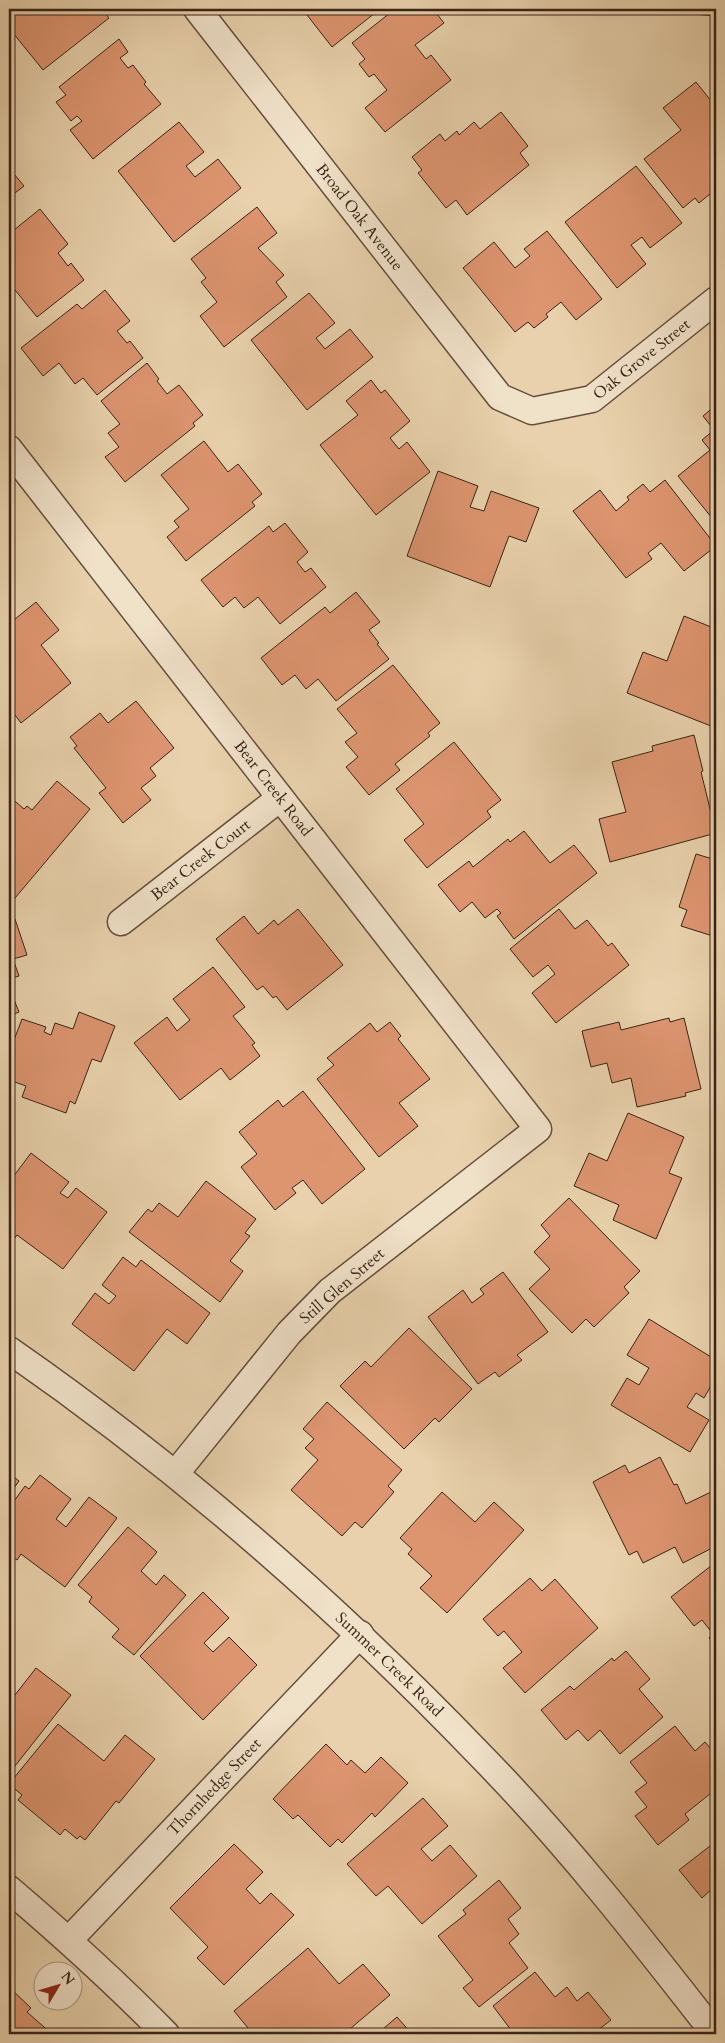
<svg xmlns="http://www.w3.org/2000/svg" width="725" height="2043" viewBox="0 0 725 2043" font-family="Cardo,serif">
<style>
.building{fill:#dd9570;stroke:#392316}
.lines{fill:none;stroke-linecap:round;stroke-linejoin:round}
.street-casing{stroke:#654e3c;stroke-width:29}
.street{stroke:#f0e1c9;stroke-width:26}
.labels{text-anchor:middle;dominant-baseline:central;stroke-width:4;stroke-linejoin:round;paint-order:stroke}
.street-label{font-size:16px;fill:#392316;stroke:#f0e1c9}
</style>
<rect width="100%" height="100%" fill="#e8d1ac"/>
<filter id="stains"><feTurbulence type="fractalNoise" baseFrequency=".004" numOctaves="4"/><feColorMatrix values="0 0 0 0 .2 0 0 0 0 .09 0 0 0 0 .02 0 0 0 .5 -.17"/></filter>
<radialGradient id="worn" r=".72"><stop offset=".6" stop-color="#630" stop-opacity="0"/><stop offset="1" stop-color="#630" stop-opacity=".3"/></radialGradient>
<g class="building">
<polygon points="9,9 102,9 109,18 43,70 9,28"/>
<polygon points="314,9 380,9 332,47 307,15"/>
<polygon points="395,9 428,9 429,10 433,9 444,23 415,45 426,59 431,55 451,80 385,132 365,108 387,90 374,74 369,77 359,64 365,59 352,43"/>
<polygon points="679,9 716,9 716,16 683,13"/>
<polygon points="119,39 128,52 120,58 128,68 133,65 146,82 144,84 161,104 93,159 70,130 82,121 77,116 71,121 56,102 66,95 59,87"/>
<polygon points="696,82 716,107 716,189 699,203 695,198 683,208 644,159 681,130 663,108"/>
<polygon points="501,112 528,146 520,153 529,165 467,215 456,200 446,208 418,173 422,170 412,157 440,134 445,141 457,131 459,135 474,122 480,129"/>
<polygon points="179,122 204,152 186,166 195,177 218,159 241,188 174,242 118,171"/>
<polygon points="636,166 682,223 650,248 642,237 631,245 646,264 617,288 565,222"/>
<polygon points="9,168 24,186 11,196 13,199 9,203"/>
<polygon points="257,207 277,233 258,248 284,275 276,282 287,297 224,347 200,316 217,302 201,282 206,278 191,259"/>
<polygon points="40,209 68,244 58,253 68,266 71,263 84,280 37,317 15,290 9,295 9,234"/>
<polygon points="547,231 602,299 576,320 561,302 546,314 548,317 534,328 528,322 515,332 463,268 494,242 515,268 530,256 524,249"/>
<polygon points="105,290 130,321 117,331 127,343 130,341 143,358 97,395 83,378 75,384 59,363 43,376 21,348 77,304 82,309"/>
<polygon points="309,293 335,323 316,338 325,349 350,329 373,357 307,410 251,340"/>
<polygon points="147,363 159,379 157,381 167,394 179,385 203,415 193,423 195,426 125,482 105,457 119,447 108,433 120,424 101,401"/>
<polygon points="371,380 381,393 385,390 410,421 390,438 399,449 407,442 430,472 376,515 320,445 358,415 346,401"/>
<polygon points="716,405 716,523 678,476 710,450 702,440 714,430 703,416"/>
<polygon points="204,441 228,472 238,464 262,494 252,502 255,506 186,561 167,537 179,527 174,521 189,509 161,475"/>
<polygon points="438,471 478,486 470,507 484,511 491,491 539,508 526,542 509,536 490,587 407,556"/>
<polygon points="665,480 716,546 684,571 661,543 648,553 652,559 626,578 573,511 600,490 616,511 629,500 627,497 643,484 650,492"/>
<polygon points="285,523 308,552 297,562 305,572 311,568 326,587 280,624 258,597 244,608 235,597 223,607 201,580 269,526 273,532"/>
<polygon points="356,592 380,622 369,630 379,643 377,644 389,659 336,701 318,679 306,689 295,675 282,685 261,658 325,607 330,613"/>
<polygon points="36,602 59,630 41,645 71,683 21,723 9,707 9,624"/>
<polygon points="684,616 716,629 716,728 627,693 643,652 667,661"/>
<polygon points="393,665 440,723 428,733 430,736 395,764 400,770 369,795 346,767 358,757 345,742 357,733 337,709"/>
<polygon points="136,701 174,748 150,768 156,776 141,788 151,800 123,823 99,793 106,788 74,748 77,746 70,737 100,713 108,723"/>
<polygon points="694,735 703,771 701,772 716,833 610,862 599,819 626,812 612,762 653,751 652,746"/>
<polygon points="454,742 501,800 487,811 491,817 427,868 404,840 424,824 396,789"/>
<polygon points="57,781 90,809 10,904 9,796 24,809 27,806 32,810"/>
<polygon points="524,831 550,863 574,845 597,873 514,939 497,916 501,913 497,909 485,918 472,902 460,912 438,885 469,861 473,867 508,839 510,842"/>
<polygon points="696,854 716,860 716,937 681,926 687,910 679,907"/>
<polygon points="298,909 343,965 287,1010 276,996 273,998 263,986 257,990 216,939 244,916 258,934 274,920 278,925"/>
<polygon points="559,909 575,929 587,920 608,946 612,943 629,965 556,1023 532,993 555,974 548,965 533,977 510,949"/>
<polygon points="15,919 27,955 13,959 19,976 9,979 9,921"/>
<polygon points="213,967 245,1007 233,1016 255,1043 252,1045 260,1056 230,1080 221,1068 180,1100 134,1043 167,1017 177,1031 190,1020 173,999"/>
<polygon points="9,987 19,1012 9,1016"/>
<polygon points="79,1012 115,1026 101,1062 92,1059 75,1104 70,1101 66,1113 22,1097 26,1086 9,1080 9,1053 22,1019 46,1027 44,1032 51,1035 55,1023 73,1029"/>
<polygon points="669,1018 670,1022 684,1018 701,1089 685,1093 686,1096 637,1107 631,1078 612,1083 607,1063 591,1067 582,1031 619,1022 621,1030"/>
<polygon points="390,1022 401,1036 398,1039 430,1079 399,1103 418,1126 379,1157 317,1079 334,1065 327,1058 370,1023 377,1032"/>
<polygon points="303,1091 365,1169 322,1204 303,1180 292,1188 296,1193 275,1210 241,1167 257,1154 239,1132 278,1100 283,1107"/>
<polygon points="628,1113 684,1137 669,1173 682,1178 656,1239 613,1220 619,1205 574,1186 589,1153 607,1161"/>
<polygon points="31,1153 69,1182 60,1193 68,1198 76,1188 107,1212 63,1269 17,1235 9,1246 9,1180 10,1181"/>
<polygon points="206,1181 256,1219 245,1233 250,1236 230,1261 243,1271 220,1302 129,1232 148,1209 152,1212 159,1203 178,1217"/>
<polygon points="569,1198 640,1271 624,1287 629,1293 594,1327 586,1319 572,1333 529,1289 550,1269 534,1252 550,1236 541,1225"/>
<polygon points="123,1257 136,1267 141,1260 210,1313 187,1344 167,1329 134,1371 72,1324 95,1293 109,1304 116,1296 102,1285"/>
<polygon points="503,1272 548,1332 517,1355 522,1360 499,1377 495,1372 478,1384 428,1317 463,1290 472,1303 484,1294 480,1289"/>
<polygon points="649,1319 716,1360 716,1377 704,1398 696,1393 687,1407 709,1420 690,1452 611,1405 627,1378 639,1385 649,1368 627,1355"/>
<polygon points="409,1328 472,1389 439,1422 435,1418 404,1449 340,1386 365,1361 371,1367"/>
<polygon points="327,1402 402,1470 388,1486 394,1492 362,1528 355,1522 342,1536 291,1490 318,1460 305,1448 314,1439 303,1429"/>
<polygon points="660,1457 674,1485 677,1484 686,1504 711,1492 716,1502 716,1546 683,1563 675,1547 643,1563 637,1551 629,1555 593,1482 625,1465 629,1473"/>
<polygon points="9,1473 19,1481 9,1495"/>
<polygon points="40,1475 71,1499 56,1519 66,1527 89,1497 117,1518 65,1587 21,1554 17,1560 9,1554 9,1508 25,1486 29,1489"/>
<polygon points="442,1492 475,1522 494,1502 524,1530 447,1613 420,1588 432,1576 408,1554 412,1549 400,1538"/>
<polygon points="128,1527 157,1552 141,1571 156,1585 164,1575 186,1595 134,1655 112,1637 119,1629 89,1602 92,1597 78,1585"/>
<polygon points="716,1562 716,1646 709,1638 713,1634 702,1620 694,1626 671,1597"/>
<polygon points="530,1578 542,1591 555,1579 598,1628 525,1693 503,1668 522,1652 504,1631 498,1636 483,1619"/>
<polygon points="203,1592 229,1618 204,1643 213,1652 229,1637 257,1665 203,1720 140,1656"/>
<polygon points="626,1651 650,1679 639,1689 663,1717 620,1754 600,1730 588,1741 578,1730 566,1740 541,1710 570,1686 574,1690 612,1658 614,1661"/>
<polygon points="36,1668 71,1695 15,1766 9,1762 9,1690 15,1695"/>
<polygon points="58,1724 104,1761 125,1735 155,1759 119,1803 116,1801 85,1840 80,1836 77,1839 65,1829 60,1835 18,1800 22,1795 9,1784"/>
<polygon points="675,1726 695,1751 705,1742 716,1755 716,1789 685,1814 689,1820 658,1845 635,1816 647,1807 635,1792 647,1783 630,1762"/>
<polygon points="326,1744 347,1765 351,1760 365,1773 381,1757 408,1783 375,1817 372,1813 342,1843 338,1839 330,1847 298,1815 293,1819 273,1799"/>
<polygon points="423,1798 448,1826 421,1849 432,1861 450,1845 477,1876 422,1924 388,1886 376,1896 347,1864"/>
<polygon points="234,1844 263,1872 246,1889 260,1904 271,1893 294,1915 224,1985 197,1958 208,1947 170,1908"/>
<polygon points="716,1845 716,1889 714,1887 702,1898 679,1870 710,1846 712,1848"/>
<polygon points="499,1880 521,1908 508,1919 519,1934 509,1943 528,1968 479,2007 463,1988 473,1980 438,1936 466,1914 463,1910"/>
<polygon points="308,1948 339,1984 363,1964 390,1995 344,2034 253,2034 234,2011"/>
<polygon points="535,1972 555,1997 567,1987 577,2001 588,1992 611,2020 593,2034 514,2034 493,2006"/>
<polygon points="9,1987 31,2008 27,2012 52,2034 9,2034"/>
<polygon points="397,2017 412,2034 377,2034"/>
</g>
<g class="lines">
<g class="street-casing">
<g id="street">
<path id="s1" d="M197,9L500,397L532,411L592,399L716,300"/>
<path id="s2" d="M9,449L538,1129L330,1291L289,1333L176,1473"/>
<path id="s3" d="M121,922L280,798"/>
<path id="s4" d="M9,1350C182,1470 336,1605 482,1757C566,1843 641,1939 715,2034"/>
<path d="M9,1889C63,1935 116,1983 166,2034"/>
<path id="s5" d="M69,1940L360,1634"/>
</g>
</g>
<use href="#street" class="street"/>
</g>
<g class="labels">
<g class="street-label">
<text stroke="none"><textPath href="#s1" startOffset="264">Broad Oak Avenue</textPath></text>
<text stroke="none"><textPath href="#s1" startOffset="652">Oak Grove Street</textPath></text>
<text stroke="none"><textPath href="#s2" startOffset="430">Bear Creek Road</textPath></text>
<text stroke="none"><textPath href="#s3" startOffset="101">Bear Creek Court</textPath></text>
<text transform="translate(342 1286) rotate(-41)">Still Glen Street</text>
<text stroke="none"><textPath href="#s4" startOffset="494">Summer Creek Road</textPath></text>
<text stroke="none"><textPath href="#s5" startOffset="211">Thornhedge Street</textPath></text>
</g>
</g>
<rect width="725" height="2043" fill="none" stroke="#e8d1ac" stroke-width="30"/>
<rect x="10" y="10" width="705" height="2023" fill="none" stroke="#392316" stroke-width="2.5"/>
<rect x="15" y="15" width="695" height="2013" fill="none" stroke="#392316"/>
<g transform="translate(58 1986) rotate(52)"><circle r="24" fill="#f0e1c9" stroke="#a79581"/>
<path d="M0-4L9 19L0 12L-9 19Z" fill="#8f2418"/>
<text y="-8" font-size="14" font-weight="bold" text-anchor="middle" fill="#392316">N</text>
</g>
<rect width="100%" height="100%" filter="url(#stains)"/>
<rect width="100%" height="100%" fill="url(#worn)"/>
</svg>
